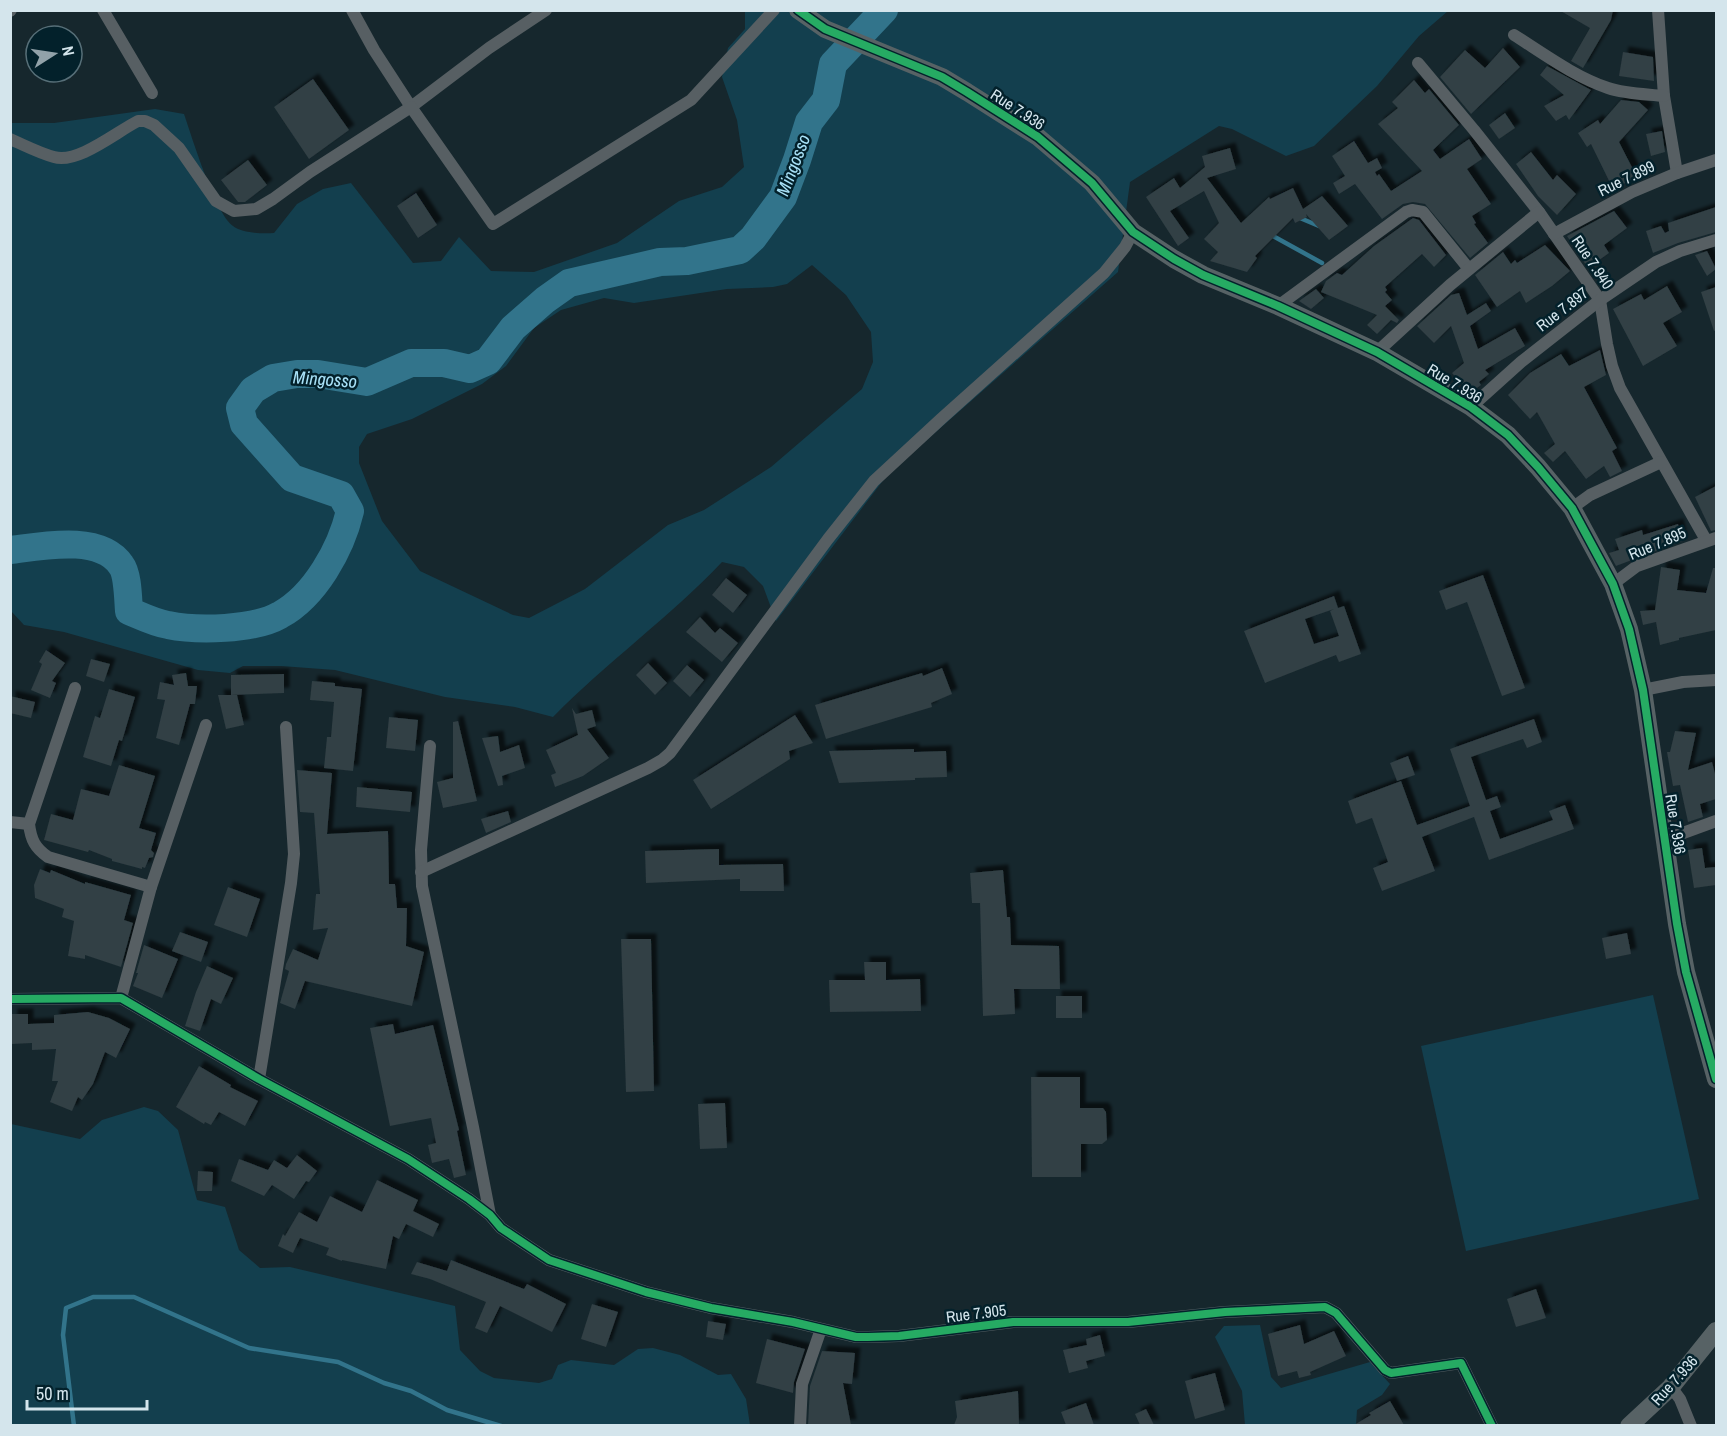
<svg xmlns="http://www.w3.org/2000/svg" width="1727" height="1436" viewBox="0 0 1727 1436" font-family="'Archivo Narrow',sans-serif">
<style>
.green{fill:#133f4e;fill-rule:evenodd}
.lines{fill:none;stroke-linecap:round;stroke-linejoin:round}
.stream{stroke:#32748b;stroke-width:4.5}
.river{stroke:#32748b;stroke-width:28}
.building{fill:#313f44;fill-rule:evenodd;filter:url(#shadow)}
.street{stroke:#575f63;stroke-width:12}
.secondary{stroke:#576265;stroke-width:18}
.cycleway-casing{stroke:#03212b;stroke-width:11}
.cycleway{stroke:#26ab63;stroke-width:8}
.labels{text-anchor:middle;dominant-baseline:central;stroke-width:5;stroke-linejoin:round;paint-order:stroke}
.street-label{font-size:16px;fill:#d4e5ec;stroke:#03212b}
.water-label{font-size:18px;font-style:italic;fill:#a9e2f8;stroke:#03212b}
</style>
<defs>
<filter id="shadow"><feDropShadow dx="5.5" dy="-5.5" stdDeviation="1.5" flood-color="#0009"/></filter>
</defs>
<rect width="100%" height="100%" fill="#16272d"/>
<g class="green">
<path d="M745,11H1448L1419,36L1377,86L1314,146L1286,156L1232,129L1219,126L1130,182L1118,272L888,474L776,621L763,586L744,567L722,562C670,617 607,662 553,717L515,707L445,697L335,670L281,666H243L230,673L198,670L64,632L24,625L11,611V123H54L155,109L184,114C192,137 215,213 233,226C242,233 262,234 274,233L297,204L323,189L351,183L413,263L441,261L459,237L491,271L534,272L617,243L679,201L722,187L744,167L737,120L722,77L728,48L745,29ZM812,265L846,295L871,332L873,362L862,389L771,467L704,510L668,525L585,589L529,618L513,615L420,571L382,521L359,463V447L367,434L412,419L482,384L506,366L534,328L561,310L604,298L634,303L727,289L773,287L787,284Z"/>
<polygon points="1653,995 1699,1199 1466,1251 1421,1046"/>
<polygon points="144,1107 158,1111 178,1130 197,1200 225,1207 239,1250 260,1268 290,1267 455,1306 460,1350 480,1371 494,1378 539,1383 552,1379 558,1365 571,1360 614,1365 638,1349 653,1348 680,1355 718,1375 731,1374 746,1399 750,1425 11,1425 11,1124 80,1139 102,1120"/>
<polygon points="1260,1325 1271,1377 1281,1388 1370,1362 1390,1384 1382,1395 1357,1410 1356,1425 1245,1425 1242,1391 1215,1337 1224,1326"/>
</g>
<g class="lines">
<g class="stream">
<polyline points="1300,218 1319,226"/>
<polyline points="1273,236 1322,263"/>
<polyline points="74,1426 63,1335 66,1308 93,1297 134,1297 249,1348 338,1362 384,1383 411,1391 447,1410 501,1426"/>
</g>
<path class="river" d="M10,550C42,546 100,534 121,565C128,574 128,599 129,611C141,616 155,623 168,625C197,631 254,630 280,615C315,596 341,549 350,511L341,495L292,478L244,424L240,408L253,390L273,378L297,374H318L367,382L411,363H444L470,369L488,361L513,328L545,300L569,283L660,262L687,261L740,250L753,238L783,197L797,160L809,122L826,100L833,64L884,10"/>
</g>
<g class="building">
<polygon points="1559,10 1613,10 1611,20 1583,68 1571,61 1590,28"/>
<polygon points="1503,48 1520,67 1471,114 1440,77 1465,50 1485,68"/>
<polygon points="1623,52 1653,57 1654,81 1619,76"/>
<polygon points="1547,66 1591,90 1569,120 1566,115 1556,121 1544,106 1564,95 1540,75"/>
<polygon points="313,79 349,130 309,159 274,107"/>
<polygon points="1414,80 1425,93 1429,89 1459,125 1433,150 1440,159 1469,139 1482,159 1467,169 1491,204 1472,216 1476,223 1474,224 1488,243 1470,258 1425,204 1413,202 1403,204 1382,219 1355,184 1339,194 1333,183 1345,176 1332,156 1354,141 1368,163 1377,158 1382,168 1375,172 1377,176 1379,174 1391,191 1422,171 1378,124 1398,108 1392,102"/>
<polygon points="1621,100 1639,102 1648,110 1619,142 1637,177 1613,189 1591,144 1587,147 1578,133 1598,120 1600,124"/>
<polygon points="1505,113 1515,128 1499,139 1489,125"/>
<polygon points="1662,131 1665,152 1651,156 1646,134"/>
<polygon points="1230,148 1236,169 1207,178 1241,223 1269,197 1270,199 1293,188 1303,209 1322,196 1348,226 1329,240 1306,214 1307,217 1295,223 1293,218 1255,256 1257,258 1247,272 1210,261 1218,252 1204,239 1219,223 1204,191 1170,211 1189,238 1178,246 1146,197 1174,178 1180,188 1205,167 1202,156"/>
<polygon points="1531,152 1553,180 1557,175 1576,194 1557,215 1538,196 1516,164"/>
<polygon points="248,160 267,185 245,202 238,202 221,180"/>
<polygon points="416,193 437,225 418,238 397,206"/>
<polygon points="1716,207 1716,232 1678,243 1653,253 1646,231 1661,226 1665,233 1669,231 1668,223"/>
<polygon points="1614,211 1627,228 1604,245 1609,253 1588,268 1567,236"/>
<polygon points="1413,218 1419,220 1446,255 1434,267 1422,254 1385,287 1387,290 1385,292 1392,300 1385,306 1399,320 1397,323 1391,320 1377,334 1367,325 1377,315 1321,292 1326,281 1337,273 1342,275 1374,246"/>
<polygon points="1545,245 1570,271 1552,286 1526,303 1520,291 1497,307 1475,275 1503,252 1511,264 1515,260 1517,263"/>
<polygon points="1707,251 1716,269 1707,276 1695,255"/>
<polygon points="1667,286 1682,312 1663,323 1677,346 1643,366 1613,309 1641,294 1644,300"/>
<polygon points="1716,287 1716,330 1714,331 1701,292"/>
<polygon points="1316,289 1324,298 1311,309 1299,301"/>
<polygon points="1459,293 1467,315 1486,303 1491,311 1470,326 1478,349 1515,328 1525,346 1485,370 1489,374 1479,382 1481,385 1470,393 1452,373 1464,363 1451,326 1434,343 1417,326 1451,295"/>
<polygon points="1600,350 1606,375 1584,387 1617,448 1612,451 1622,471 1610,477 1604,466 1586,479 1565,451 1553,462 1544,453 1555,444 1537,412 1530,419 1508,395 1530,373 1561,354 1569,366"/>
<polygon points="1716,486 1716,530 1711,531 1695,497"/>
<polygon points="1678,524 1682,541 1616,566 1609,553 1619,550 1615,539 1642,530 1643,535"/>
<polygon points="1661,567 1680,570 1677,590 1706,593 1713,568 1716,568 1716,630 1679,638 1679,640 1660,645 1656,622 1643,625 1640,611 1655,610"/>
<polygon points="1483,575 1525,688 1502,696 1467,602 1446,610 1439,591"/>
<polygon points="726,578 747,595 733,613 712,595"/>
<path d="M1334,596L1338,608L1344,606L1361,654L1339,662L1336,655L1265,683L1244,631ZM1334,609L1330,611L1339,636L1314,644L1305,619Z"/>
<polygon points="700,617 715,633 720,628 738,643 722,662 686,632"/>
<polygon points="46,650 65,663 52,681 56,683 50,698 31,690 42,664 39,662"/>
<polygon points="91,659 110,664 104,682 86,676"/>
<polygon points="648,663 667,683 655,695 636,675"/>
<polygon points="687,665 704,680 690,697 673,681"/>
<polygon points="942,668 952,694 931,703 932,707 826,739 815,705 922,673 923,676"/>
<polygon points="186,673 188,686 197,686 195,704 190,704 179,745 156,738 165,700 157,699 160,682 174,685 172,675"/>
<polygon points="284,674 284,693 231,695 231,675"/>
<polygon points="312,681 335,683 335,686 362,689 353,771 324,768 327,737 331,737 334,702 310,700"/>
<polygon points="109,689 135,697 122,741 119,740 111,766 83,757 95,716 100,718"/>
<polygon points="218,695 237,695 244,725 226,729"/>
<polygon points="10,696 35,702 31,718 10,713"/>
<polygon points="572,708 576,714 592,710 596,726 587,729 609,758 583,776 555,787 551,775 556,773 546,750 578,735"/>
<polygon points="795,715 813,743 789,751 790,759 711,809 693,780"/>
<polygon points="389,717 418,720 415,751 386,748"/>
<polygon points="1534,719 1542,742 1527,748 1523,739 1471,757 1486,800 1497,796 1501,807 1490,811 1500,839 1553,820 1549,811 1565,805 1574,829 1489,860 1474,817 1422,837 1435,871 1382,891 1373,868 1388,862 1372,818 1356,824 1348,801 1401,781 1417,825 1470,806 1450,749"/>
<polygon points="458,721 477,801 443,808 437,782 453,778 453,722"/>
<polygon points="1675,731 1696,733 1688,770 1712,762 1716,778 1716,799 1700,804 1703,817 1688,822 1680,785 1673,786 1667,752 1670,752"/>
<polygon points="498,736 500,752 519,745 525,768 502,776 503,785 498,786 482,738"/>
<polygon points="914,749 914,752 946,751 947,777 915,778 915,780 839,783 829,751"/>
<polygon points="1408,756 1415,775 1397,781 1390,763"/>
<polygon points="119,765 155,776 139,828 156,833 151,850 154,853 153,857 149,858 145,868 142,867 142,869 112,861 112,859 89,850 88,852 44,840 51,814 73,820 81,789 109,796"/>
<polygon points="297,770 332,773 327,834 388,831 389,884 395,884 397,908 407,908 406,946 424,952 412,1006 305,981 295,1009 280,1003 289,971 285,969 286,964 293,949 318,960 328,928 313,930 316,894 320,894 314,813 300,812"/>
<polygon points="357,787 412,792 410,812 356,807"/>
<polygon points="508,811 511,822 486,833 481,819"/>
<polygon points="1702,848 1705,868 1716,867 1716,885 1694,888 1688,850"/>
<polygon points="719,849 719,865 783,864 784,891 740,891 740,879 646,883 645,851"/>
<polygon points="40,869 50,873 51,870 85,884 85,882 131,895 124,920 133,923 121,967 85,955 85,959 68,956 74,921 62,917 64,909 35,898 34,885"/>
<polygon points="1003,870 1007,917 1010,917 1011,945 1059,946 1060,989 1014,989 1015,1014 983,1016 980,903 972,903 970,873"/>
<polygon points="228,887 260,899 247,937 214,925"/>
<polygon points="180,932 208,942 201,962 172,951"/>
<polygon points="1627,933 1631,954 1606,959 1602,938"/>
<polygon points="621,939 651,939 654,1091 626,1092"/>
<polygon points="144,945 178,959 162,998 133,986 138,973 136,973"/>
<polygon points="864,962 886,962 886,980 920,979 921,1011 830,1012 829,980 865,980"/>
<polygon points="207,966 233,978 221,1004 211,999 200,1031 185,1026 196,992"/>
<rect x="1056" y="996" width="26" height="22"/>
<polygon points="88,1012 109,1018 130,1029 116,1058 105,1052 93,1084 82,1100 78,1097 72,1111 50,1102 58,1081 52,1081 56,1049 32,1050 32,1043 12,1044 12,1014 28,1014 28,1024 54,1023 54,1015"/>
<polygon points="393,1024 395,1034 433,1025 459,1130 457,1131 466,1175 454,1178 449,1159 432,1163 428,1145 436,1143 431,1118 390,1126 370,1028"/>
<polygon points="199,1066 231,1085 230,1087 258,1101 245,1126 219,1112 211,1125 205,1122 204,1124 176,1107"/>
<polygon points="1031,1077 1080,1077 1080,1108 1103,1108 1106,1112 1107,1140 1102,1144 1081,1144 1081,1177 1032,1177"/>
<polygon points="725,1103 727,1148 700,1149 698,1104"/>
<polygon points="297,1155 317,1171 309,1182 306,1181 294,1199 272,1185 264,1196 231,1181 239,1159 268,1170 274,1160 287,1168"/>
<polygon points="198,1171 213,1172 212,1191 197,1191"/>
<polygon points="377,1180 418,1200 413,1211 439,1224 433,1237 406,1224 399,1239 393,1236 386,1269 342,1260 342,1261 326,1255 329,1248 300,1238 293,1253 278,1246 283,1234 285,1236 299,1212 317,1222 330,1196 362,1212"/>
<polygon points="451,1260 524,1289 527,1284 566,1304 552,1332 500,1306 487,1333 475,1328 486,1302 430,1279 411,1274 417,1262 447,1271"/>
<polygon points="1536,1289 1546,1318 1516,1327 1507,1299"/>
<polygon points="592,1304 618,1312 606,1347 581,1339"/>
<polygon points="708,1321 726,1324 723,1340 706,1337"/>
<polygon points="1300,1325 1304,1344 1334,1331 1346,1356 1310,1372 1311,1375 1299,1378 1297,1371 1278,1376 1268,1334"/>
<polygon points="1100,1335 1105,1356 1086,1361 1088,1368 1069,1373 1063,1350 1087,1345 1086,1339"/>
<polygon points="767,1339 805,1349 794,1382 793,1393 756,1383"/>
<polygon points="822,1351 855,1353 852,1384 843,1383 851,1425 808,1425 810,1386"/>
<polygon points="1215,1373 1225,1410 1195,1419 1185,1381"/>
<polygon points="1018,1391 1019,1425 954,1425 957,1417 955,1401"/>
<polygon points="1390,1401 1404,1425 1354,1425 1371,1415 1369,1413"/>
<polygon points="1086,1403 1094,1425 1066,1425 1061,1412"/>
<polygon points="1146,1409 1154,1425 1140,1425 1135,1414"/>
</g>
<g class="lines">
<g class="street">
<polyline points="103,10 152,93"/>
<polyline points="352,10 374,50 411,107 489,48 546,10"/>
<polyline points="1658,10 1664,96 1677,173"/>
<polyline points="10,11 11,10"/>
<path d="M1514,35C1544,54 1575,77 1608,88C1626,94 1646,94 1664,96"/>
<polyline points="1418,63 1474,130 1539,212 1600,300 1607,344 1612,366 1620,388 1706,540"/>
<path d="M10,139C24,145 39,153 54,157C78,164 116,132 138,121H145L154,125L179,148L216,201L234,211L256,209L273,199L310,172L411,107L493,224L691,100L774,10"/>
<polyline points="1554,234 1632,192 1677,173 1716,160"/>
<polyline points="1278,306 1406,212 1412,210 1423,212 1469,269"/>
<polyline points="1377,352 1450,285 1539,212"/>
<polyline points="1471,407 1521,362 1600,300 1656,262 1680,251 1716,240"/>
<polyline points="1572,508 1590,495 1661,462"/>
<polyline points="1613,584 1637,566 1716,538"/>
<path d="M75,688L29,824C31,840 35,848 48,857L151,887"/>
<polyline points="1643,690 1683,682 1716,680"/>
<polyline points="430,746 421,850 422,886 473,1127 490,1215"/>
<polyline points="10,822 29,824"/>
<polyline points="1664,840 1716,821"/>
<polyline points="421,872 648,768 662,760 670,753 687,730 828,539 874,481 941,419 1104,273 1125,247 1133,232"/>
<polyline points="121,998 151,887 206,725"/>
<polyline points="10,999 121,998 259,1079 408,1159 469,1199 490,1215 501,1228 549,1260 646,1292 711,1308 793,1322 856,1337 868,1337 899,1336 1013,1322 1128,1322 1225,1312 1325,1307 1336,1313 1385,1370 1391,1373 1461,1363 1492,1426"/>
<polyline points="259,1079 291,883 294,854 286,727"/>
<polyline points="1671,1387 1680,1399 1691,1426"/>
<polyline points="800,1426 802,1384 821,1329"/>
</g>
<g class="secondary">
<polyline points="798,10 825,29 942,77 967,92 1038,137 1092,183 1133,232 1174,259 1203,275 1278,306 1377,352 1471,407 1508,435 1538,467 1572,508 1613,584 1629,629 1643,690 1677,924 1686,972 1716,1079"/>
<polyline points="1629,1426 1671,1387 1716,1331"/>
</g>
<g class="cycleway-casing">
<g id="cycleway">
<polyline points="798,10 825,29 942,77 967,92 1038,137 1092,183 1133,232 1174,259 1203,275 1278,306 1377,352 1471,407 1508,435 1538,467 1572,508 1613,584 1629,629 1643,690 1677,924 1686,972 1716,1079"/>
<polyline points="10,999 121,998 259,1079 408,1159 469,1199 490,1215 501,1228 549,1260 646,1292 711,1308 793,1322 856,1337 868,1337 899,1336 1013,1322 1128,1322 1225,1312 1325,1307 1336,1313 1385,1370 1391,1373 1461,1363 1492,1426"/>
</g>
</g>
<use href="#cycleway" class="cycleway"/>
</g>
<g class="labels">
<g class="street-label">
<text transform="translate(1018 109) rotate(33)">Rue 7.936</text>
<text transform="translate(1626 178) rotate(-26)">Rue 7.899</text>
<text transform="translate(1593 262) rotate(56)">Rue 7.940</text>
<text transform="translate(1562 309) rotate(-38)">Rue 7.897</text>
<text transform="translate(1455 383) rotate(31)">Rue 7.936</text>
<text transform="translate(1657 543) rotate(-23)">Rue 7.895</text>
<text transform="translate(1676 824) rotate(81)">Rue 7.936</text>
<text transform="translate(976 1313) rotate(-7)">Rue 7.905</text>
<text transform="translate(1674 1380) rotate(-48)">Rue 7.936</text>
</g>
<g class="water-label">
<text transform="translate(793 165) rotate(-69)">Mingosso</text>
<text transform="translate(325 379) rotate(4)">Mingosso</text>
</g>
</g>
<rect width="1727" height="1436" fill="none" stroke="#d4e5ec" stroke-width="24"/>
<g transform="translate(54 54) rotate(78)"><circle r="28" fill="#03212b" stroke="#576f78" stroke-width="1.5"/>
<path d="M0-4.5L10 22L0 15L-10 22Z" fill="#92a2a9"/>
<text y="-9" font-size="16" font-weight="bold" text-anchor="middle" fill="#d4e5ec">N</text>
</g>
<path d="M27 1400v9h120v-9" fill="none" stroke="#d4e5ec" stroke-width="3"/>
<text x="36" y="1400" font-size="18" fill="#d4e5ec" stroke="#03212b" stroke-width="4.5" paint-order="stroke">50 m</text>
</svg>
